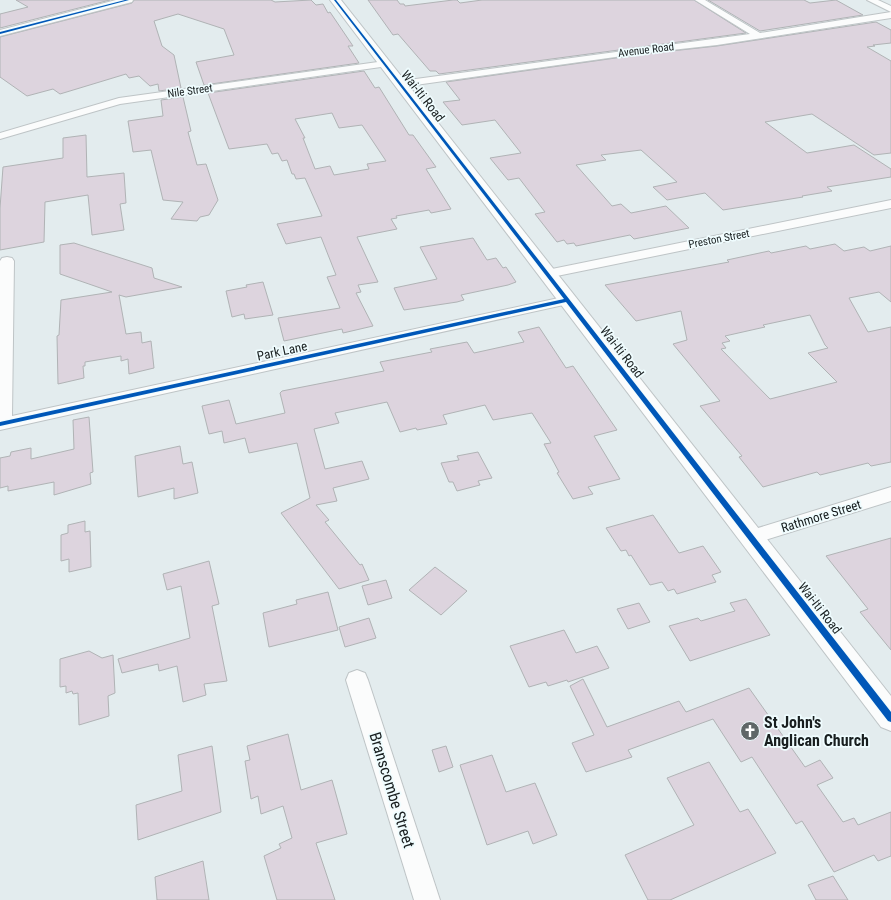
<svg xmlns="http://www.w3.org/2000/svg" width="891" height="900" viewBox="0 0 891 900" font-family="'Roboto Condensed',sans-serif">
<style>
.building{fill:#ddd4de;stroke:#b0b3b5;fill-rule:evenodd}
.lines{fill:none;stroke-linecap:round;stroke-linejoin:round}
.minor-casing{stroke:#bec4c6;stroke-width:2}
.tertiary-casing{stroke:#bec4c6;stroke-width:2}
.secondary-casing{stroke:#bec4c6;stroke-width:2}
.minor{fill:#fbfcfc;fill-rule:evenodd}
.tertiary{fill:#fbfcfc;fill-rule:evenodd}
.secondary{fill:#fbfcfc;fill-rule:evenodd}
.cycleway-casing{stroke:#effcfe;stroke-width:2}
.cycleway{fill:#0057b8;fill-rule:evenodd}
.labels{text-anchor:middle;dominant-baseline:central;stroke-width:3.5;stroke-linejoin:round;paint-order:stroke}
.far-street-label{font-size:11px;fill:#181e1f;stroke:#effcfe}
.street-label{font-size:13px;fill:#181e1f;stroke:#effcfe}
.near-poi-label{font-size:16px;font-weight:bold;fill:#181e1f;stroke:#effcfe;text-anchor:start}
.near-street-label{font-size:16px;fill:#181e1f;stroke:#effcfe}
</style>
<rect width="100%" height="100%" fill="#e3ecee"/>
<g class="building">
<polygon points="16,0 110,0 0,28 0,14 28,7"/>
<polygon points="134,0 271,0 275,2 311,0 316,5 323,4 328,13 330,12 353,46 348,46 359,63 204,85 196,62 234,55 224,29 178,14 154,21 162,46 174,55 181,88 159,91 158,84 150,86 139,76 129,78 126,74 60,94 53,89 27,96 0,77 0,37 132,3"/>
<polygon points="368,0 397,0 400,4 404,4 405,6 453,0 457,0 460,3 482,0 694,0 746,33 439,74 436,71 430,71 398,34 393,35"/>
<polygon points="708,0 804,0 810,3 836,0 863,15 760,31"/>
<polygon points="876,22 891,30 891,43 873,45 875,46 867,47 891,61 891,153 874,155 812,114 765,122 807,153 854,145 891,169 891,177 827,187 832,191 802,196 803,197 723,210 705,193 667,200 653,187 677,182 641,150 601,155 606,160 576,165 612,206 621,204 631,213 666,206 689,228 634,239 630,235 576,246 574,243 567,244 564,240 557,242 535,214 545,212 519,178 508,180 490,158 521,153 495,120 462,125 443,102 460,100 446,82 644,54 717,46"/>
<path d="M364,71L375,88L379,87L409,135H413L436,167L426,169L451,209L431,213L429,210L396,216L397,218L391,219L397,229L357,237L378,282L358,285L361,292L356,293L373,326L343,333L342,329L284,341L278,318L340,308L327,277L336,275L321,237L286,244L277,224L322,216L305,178L296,179L294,174H292L287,160L282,161L278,153L272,154L267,144L229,149L208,93ZM332,113L339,128L362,125L386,161L367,164L369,169L334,175L330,166L315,169L303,138H305L295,119Z"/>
<polygon points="183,97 191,131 188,132 197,165 206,164 218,200 209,215 200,217 197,221 171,219 183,202 163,200 151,150 133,152 128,121 163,116 161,100"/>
<polygon points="86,135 87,177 124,173 126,203 120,204 124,230 92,235 88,195 45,202 44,242 0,250 0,208 3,167 63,158 63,138"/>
<polygon points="473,238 487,260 496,258 503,268 506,267 516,282 508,285 461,295 464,300 457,302 404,310 394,288 437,279 420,247"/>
<polygon points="74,243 152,268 154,278 182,287 126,297 119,295 126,334 141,332 142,343 151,341 154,368 129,374 128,359 121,361 121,356 85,362 85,366 83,366 84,378 58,384 57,336 59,335 61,300 112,292 60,274 60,245"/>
<path d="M835,244L844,251L864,247L870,251L891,246V302L879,292L849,298L868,332L891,327V462L871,466L868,463L820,475L817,472L763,487L739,457L742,456L700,406L720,401L673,344L687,340L681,311L636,321L605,285L729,262L727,260L769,251L771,253L806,246L810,249ZM810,315L825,345L828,348L808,353L837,382L770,399L721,349L726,348L722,343L730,341L725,336L765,327L763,325Z"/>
<polygon points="263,282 273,315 245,319 244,314 232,317 226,291 247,287 246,285"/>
<polygon points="539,327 566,368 573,366 617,430 594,436 620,479 588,487 593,494 573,499 557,473 559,472 544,444 551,443 532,413 493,420 485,405 443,415 447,424 417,430 416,428 400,432 387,402 335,413 339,423 314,429 325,469 362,461 369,479 333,488 337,501 316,505 329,520 325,522 360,565 362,564 369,580 339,589 281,513 310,498 297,443 249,453 245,438 224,443 222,431 209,434 202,406 229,400 236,424 285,413 280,393 282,391 384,371 380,362 432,352 430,349 467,342 474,353 524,342 518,332"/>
<polygon points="89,417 93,472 90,473 91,484 54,495 54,482 8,491 8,486 0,488 0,458 10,456 11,452 31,448 31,459 74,449 73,420"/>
<polygon points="180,446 183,464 192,462 198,493 174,499 174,488 138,497 135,456"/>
<polygon points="478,452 492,478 478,481 480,485 457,491 453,482 449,482 441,463 459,460 457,456"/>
<polygon points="653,515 679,553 703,546 721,572 712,575 716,582 677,594 674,589 668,591 662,582 650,585 631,555 629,556 626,550 621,551 606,528"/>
<polygon points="85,521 85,532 90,531 91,567 69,572 69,559 61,561 61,535 68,533 68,525"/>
<polygon points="891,538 891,650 860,612 868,609 826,556"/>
<polygon points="209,561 219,604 212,606 227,681 204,684 206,695 183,702 177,666 159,671 158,664 122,673 118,659 190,638 181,586 167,590 163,574"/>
<polygon points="435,567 467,591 441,615 409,590"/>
<polygon points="386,580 392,598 368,605 362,586"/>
<polygon points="328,592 338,630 269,647 263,613 297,604 296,600"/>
<polygon points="746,599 770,635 690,661 669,626 698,618 701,621 735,611 730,603"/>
<polygon points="639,603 650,622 628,629 617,609"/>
<polygon points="369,618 376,638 345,647 339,627"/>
<polygon points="564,630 576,653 597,646 609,668 568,682 567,680 548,686 546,682 529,687 510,646"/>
<polygon points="89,651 102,658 113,655 115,693 108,696 109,716 79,725 78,693 73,694 72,691 66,693 66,686 60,687 60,659"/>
<polygon points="583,679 607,727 679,701 686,712 749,688 805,767 820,760 833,778 817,785 843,822 854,818 858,825 891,812 891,856 878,861 874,855 834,872 802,821 796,824 752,757 741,762 713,719 628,750 632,757 586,772 572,743 594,735 570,686"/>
<polygon points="288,734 301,790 332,780 347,834 316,843 335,900 277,900 264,856 281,848 279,844 292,838 283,806 261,814 258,796 251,799 245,761 250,760 247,746"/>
<polygon points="212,746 221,812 138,840 136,805 182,791 178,755"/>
<polygon points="446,746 453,767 439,772 432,750"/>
<polygon points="492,755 506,792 535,783 557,835 533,844 528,831 487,845 460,765"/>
<polygon points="709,762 740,812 748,809 776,853 670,900 648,900 625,855 694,825 667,778"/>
<polygon points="203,861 209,900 157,900 155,877"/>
<polygon points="833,876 848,900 816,900 808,885"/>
</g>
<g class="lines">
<g class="minor-casing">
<g id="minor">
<polygon points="695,0 705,0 760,33 891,12 891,18 717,45 644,53 401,87 396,84 401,81 750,34"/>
<polygon points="867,0 878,0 891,6 891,12"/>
<polygon points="385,61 390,64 388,66 120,104 0,139 0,133 119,98"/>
<polygon points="891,200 891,208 547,278 542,277 540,274 542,271 547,270"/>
<polygon points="7,257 12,258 14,261 12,416 568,296 573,297 575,300 573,303 568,304 0,430 0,261 2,258"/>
<polygon points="891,487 891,501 752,544 745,542 743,537 745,532"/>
<polygon points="357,670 365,673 368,680 440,900 414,900 346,680 349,673"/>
</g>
</g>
<g class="tertiary-casing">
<polygon id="tertiary" points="116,0 133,0 132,2 0,36 0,30"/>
</g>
<g class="secondary-casing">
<polygon id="secondary" points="330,0 341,0 891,696 891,731 881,727"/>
</g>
<use href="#minor" class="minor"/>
<use href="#tertiary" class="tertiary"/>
<use href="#secondary" class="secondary"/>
<g class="cycleway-casing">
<g id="cycleway">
<polygon points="125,0 129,0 0,34 0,32"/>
<polygon points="334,0 336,0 891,712 891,722 888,721 566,302 0,426 0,422 564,299"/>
</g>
</g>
<use href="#cycleway" class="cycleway"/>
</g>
<defs>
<g id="church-disc" transform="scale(1)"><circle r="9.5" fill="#5f6667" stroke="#effcfe"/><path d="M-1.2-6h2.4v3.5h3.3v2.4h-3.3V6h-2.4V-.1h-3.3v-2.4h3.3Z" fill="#fff"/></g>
</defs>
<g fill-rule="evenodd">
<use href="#church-disc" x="750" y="731"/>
</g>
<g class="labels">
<g class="far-street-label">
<text transform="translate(646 50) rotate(-7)">Avenue Road</text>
<text transform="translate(190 91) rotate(-8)">Nile Street</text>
<text transform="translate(719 239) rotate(-11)">Preston Street</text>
</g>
<g class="street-label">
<text transform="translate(423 96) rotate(52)">Wai-Iti Road</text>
<text transform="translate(282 351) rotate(-12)">Park Lane</text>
<text transform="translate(622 352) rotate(52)">Wai-Iti Road</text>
<text transform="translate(821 516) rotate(-17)">Rathmore Street</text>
<text transform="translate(820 608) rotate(52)">Wai-Iti Road</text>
</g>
<g class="near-poi-label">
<text x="764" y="722">St John's<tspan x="764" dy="18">Anglican Church</tspan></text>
</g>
<g class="near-street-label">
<text transform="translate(392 790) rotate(73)">Branscombe Street</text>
</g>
</g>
</svg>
